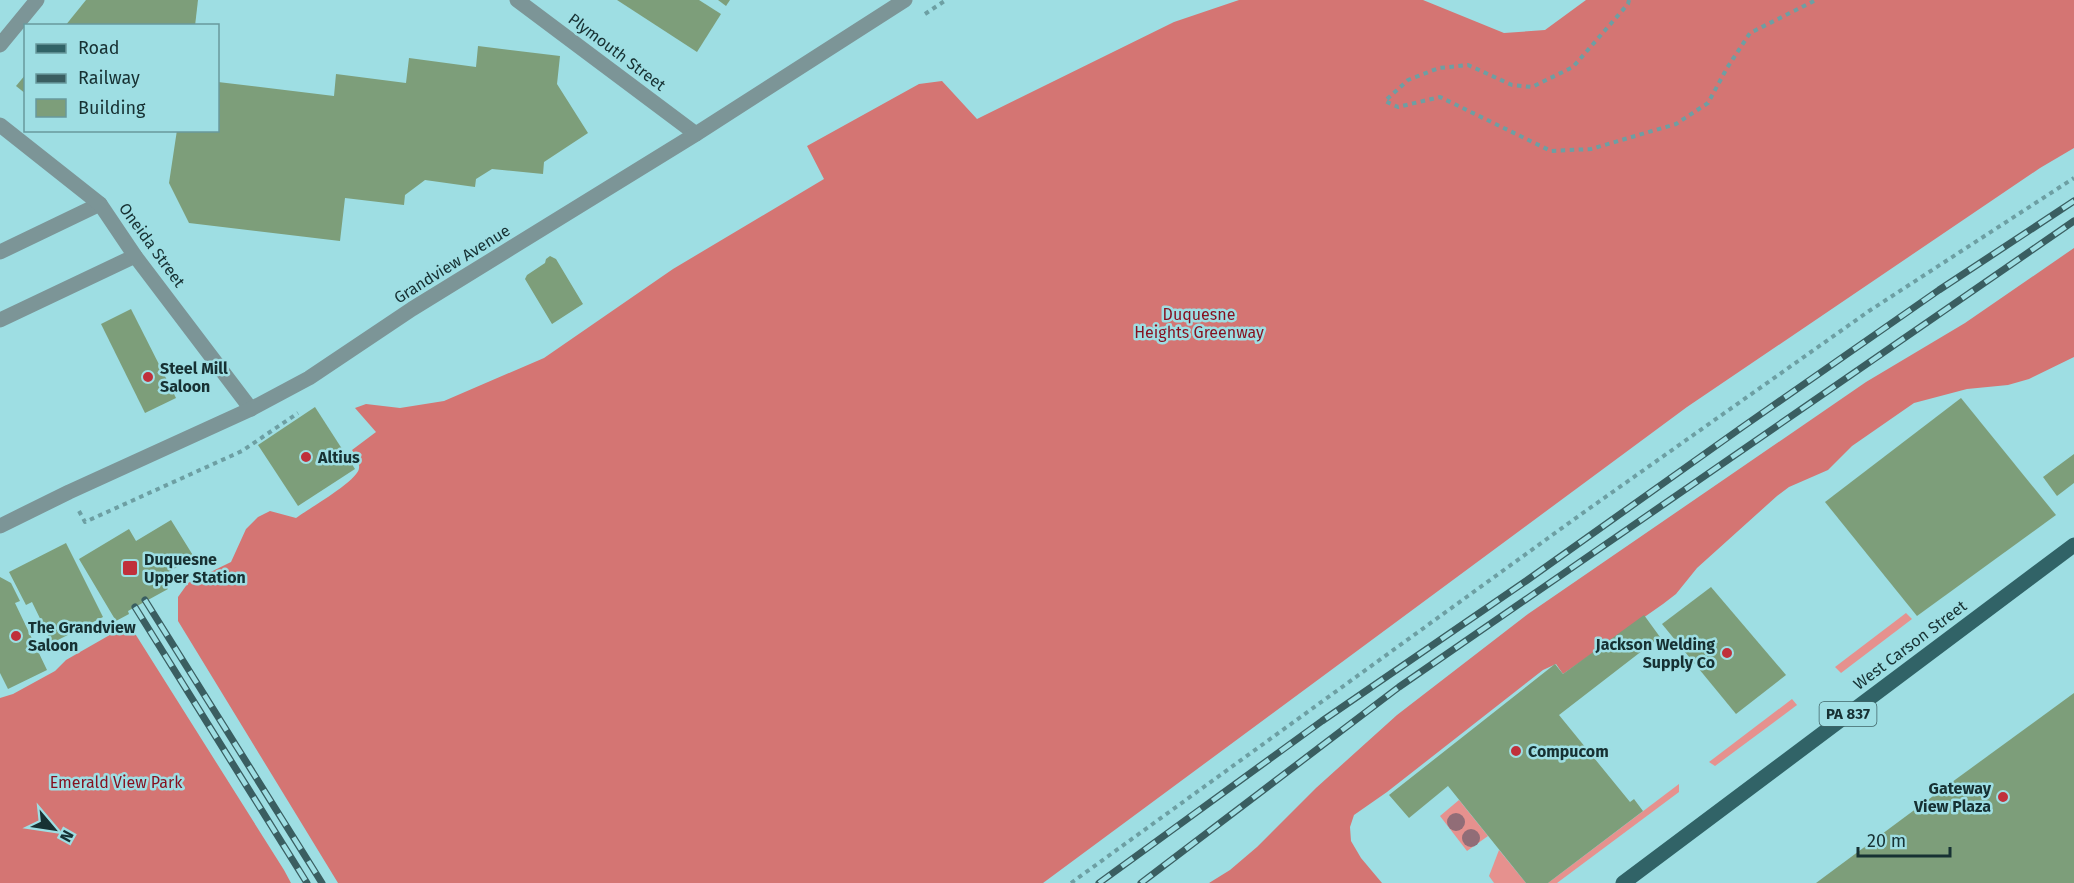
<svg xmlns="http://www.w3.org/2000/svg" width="2074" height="883" viewBox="0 0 2074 883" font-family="'Fira Sans',sans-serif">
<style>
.green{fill:#e6918e}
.forest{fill:#d47573}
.building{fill:#7d9e7a}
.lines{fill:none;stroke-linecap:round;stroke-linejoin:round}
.path{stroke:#6d9fa3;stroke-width:4;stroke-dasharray:4.5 4.5;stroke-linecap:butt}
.service{stroke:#7c9597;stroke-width:15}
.minor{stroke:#7c9597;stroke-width:15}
.tertiary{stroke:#7c9597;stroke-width:15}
.primary{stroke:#316367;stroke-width:15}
.rail-casing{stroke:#3a5e61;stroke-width:7}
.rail{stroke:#9edee3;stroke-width:4.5;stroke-dasharray:14;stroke-linecap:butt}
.tree{fill:#916d77}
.poi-dot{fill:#c0303b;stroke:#9edee3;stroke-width:2}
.labels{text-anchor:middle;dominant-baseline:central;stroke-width:5;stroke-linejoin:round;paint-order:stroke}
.shield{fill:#9edee3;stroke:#406568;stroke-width:1.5}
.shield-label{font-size:15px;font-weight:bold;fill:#173133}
.street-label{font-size:16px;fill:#173133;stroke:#9edee3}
.park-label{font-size:16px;fill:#86101f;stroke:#9edee3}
.poi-label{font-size:16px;font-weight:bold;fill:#173133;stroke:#9edee3;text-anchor:start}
</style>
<rect width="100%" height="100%" fill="#9edee3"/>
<g class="green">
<polygon points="1906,613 1912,619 1841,673 1835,667"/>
<polygon points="1792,699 1797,705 1715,766 1709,762"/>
<polygon points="1679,784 1679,792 1557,883 1548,883"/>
<polygon points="1459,800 1488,836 1467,851 1440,816"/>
<polygon points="1499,850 1526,883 1494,883 1489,876"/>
</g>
<g class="forest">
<path d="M1239,0H1423L1504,33L1545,30L1586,0H2074V148L2040,168L1687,407L1043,883H338L178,621V597L188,583L231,562L246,529L258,517L270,511L296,518C307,510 359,480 359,468C360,463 355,455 352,450L376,432L355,408L366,404L400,408L444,401L544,358L673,269L824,179L807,146L919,84L942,81L977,119L1174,22Z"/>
<polygon points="2074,248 2074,357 2029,379 2008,385 1967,389 1914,403 1852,446 1828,470 1789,487 1777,496 1697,568 1676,594 1663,604 1563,674 1556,664 1543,670 1387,792 1354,815 1350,827 1351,841 1361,858 1382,883 1209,883 1230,870 1257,847 1316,788 1397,715 1528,614 1866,382 1965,323"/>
<polygon points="129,624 284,870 291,883 0,883 0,698 13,694 55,671 66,660"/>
</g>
<g class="building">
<polygon points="86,0 198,0 195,26 65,26"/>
<polygon points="617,0 699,0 721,14 697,52"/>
<polygon points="718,0 730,0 726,6"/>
<polygon points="478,46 560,56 557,84 588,133 544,162 543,174 492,169 476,179 475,187 425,180 405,195 404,205 345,198 340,241 189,223 169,183 177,130 218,130 218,82 334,96 336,74 406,83 409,58 476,67"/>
<polygon points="26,74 26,94 16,86"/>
<polygon points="550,256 556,259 583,304 552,324 525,279 527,275 545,263 546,259"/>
<polygon points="131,309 176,398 145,413 101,324"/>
<polygon points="1961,398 2056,515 1917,616 1825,502"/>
<polygon points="315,407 355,469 298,506 258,445"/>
<polygon points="2074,454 2074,483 2057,496 2043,477"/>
<polygon points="171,520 194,557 160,577 168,589 128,611 129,614 116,621 79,559 129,529 136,541"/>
<polygon points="66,543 103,617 52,643 32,602 26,605 9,572"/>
<polygon points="0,577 11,583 20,601 15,603 47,670 8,689 0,673"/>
<polygon points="1711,587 1786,675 1736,714 1662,624"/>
<polygon points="1644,615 1660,637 1559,715 1630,802 1634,799 1643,811 1548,883 1526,883 1448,786 1409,818 1389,795 1555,664 1563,674"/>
<polygon points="2074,693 2074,883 1816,883 1948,785"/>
</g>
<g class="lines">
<g class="path">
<polyline points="1629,0 1628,4 1573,67 1532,87 1512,85 1468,65 1439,68 1408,80 1385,101 1398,107 1440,97 1551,151 1591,149 1676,124 1708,103 1727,68 1750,33 1816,0"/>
<polyline points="925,14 946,0"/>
<polyline points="79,511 85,522 242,451 298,413"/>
<polyline points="1071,883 1580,515 1869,311 2074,178"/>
</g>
<g class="service">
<polyline points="0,252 100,204"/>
<polyline points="0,320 135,256"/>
</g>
<g class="minor">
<polyline points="517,0 696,134"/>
<polyline points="0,45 37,0"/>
</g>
<g class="tertiary">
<polyline points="0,125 100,204 135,256 251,409"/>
<polyline points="0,526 69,492 251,409 309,378 412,309 696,134 905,0"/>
</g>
<polyline class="primary" points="1623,883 2074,545"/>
<g class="rail-casing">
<g id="rail">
<polyline points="145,600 322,883"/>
<polyline points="135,607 307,883"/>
<polyline points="1099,883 1322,721 1526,581 1741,428 1939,290 2074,201"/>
<polyline points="1141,883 1399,687 2074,221"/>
</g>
</g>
<use href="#rail" class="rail"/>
</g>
<g class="tree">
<circle cx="1456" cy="822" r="9"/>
<circle cx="1471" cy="838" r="9"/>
</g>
<g class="poi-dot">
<circle cx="148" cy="377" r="6"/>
<circle cx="306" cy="457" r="6"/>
<rect x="122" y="560" width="16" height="16" rx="3"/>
<circle cx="16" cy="636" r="6"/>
<circle cx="1727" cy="653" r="6"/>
<circle cx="1516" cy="751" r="6"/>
<circle cx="2003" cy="797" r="6"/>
</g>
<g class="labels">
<rect class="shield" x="1819.5" y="702" width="57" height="24" rx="4.5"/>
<g class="shield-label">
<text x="1848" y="714">PA 837</text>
</g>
<g class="street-label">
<text transform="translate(617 52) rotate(37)">Plymouth Street</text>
<text transform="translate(152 245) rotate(54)">Oneida Street</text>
<text transform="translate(452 264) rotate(-32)">Grandview Avenue</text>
<text transform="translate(1910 645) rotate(-37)">West Carson Street</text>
</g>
<g class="park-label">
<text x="1199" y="314">Duquesne<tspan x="1199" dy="18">Heights Greenway</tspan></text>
<text x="116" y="782">Emerald View Park</text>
</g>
<g class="poi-label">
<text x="160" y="368">Steel Mill<tspan x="160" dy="18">Saloon</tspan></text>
<text x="318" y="457">Altius</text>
<text x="144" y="559">Duquesne<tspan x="144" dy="18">Upper Station</tspan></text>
<text x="28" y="627">The Grandview<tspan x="28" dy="18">Saloon</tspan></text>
<text x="1715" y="644" text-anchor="end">Jackson Welding<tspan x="1715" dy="18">Supply Co</tspan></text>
<text x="1528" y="751">Compucom</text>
<text x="1991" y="788" text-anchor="end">Gateway<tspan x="1991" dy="18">View Plaza</tspan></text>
</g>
</g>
<rect x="24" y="24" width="195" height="108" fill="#9edee3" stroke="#68999d" stroke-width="1.5"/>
<rect x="36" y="44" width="30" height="9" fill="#316367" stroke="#68999d" stroke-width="1.5"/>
<text x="78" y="54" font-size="18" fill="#173133">Road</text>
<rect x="36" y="74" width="30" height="9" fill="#3a5e61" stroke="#68999d" stroke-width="1.5"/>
<text x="78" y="84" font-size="18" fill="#173133">Railway</text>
<rect x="36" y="99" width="30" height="18" fill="#7d9e7a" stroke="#68999d" stroke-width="1.5"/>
<text x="78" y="114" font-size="18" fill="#173133">Building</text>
<g transform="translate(54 829) rotate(119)" stroke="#9edee3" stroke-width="4.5" paint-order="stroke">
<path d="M0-4.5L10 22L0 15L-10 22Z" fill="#173133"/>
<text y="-9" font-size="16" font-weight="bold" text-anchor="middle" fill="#173133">N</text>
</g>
<path d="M1858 847v9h92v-9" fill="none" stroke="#173133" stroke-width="3"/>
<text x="1867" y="847" font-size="18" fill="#173133" stroke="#9edee3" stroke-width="4.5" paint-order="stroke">20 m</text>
</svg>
